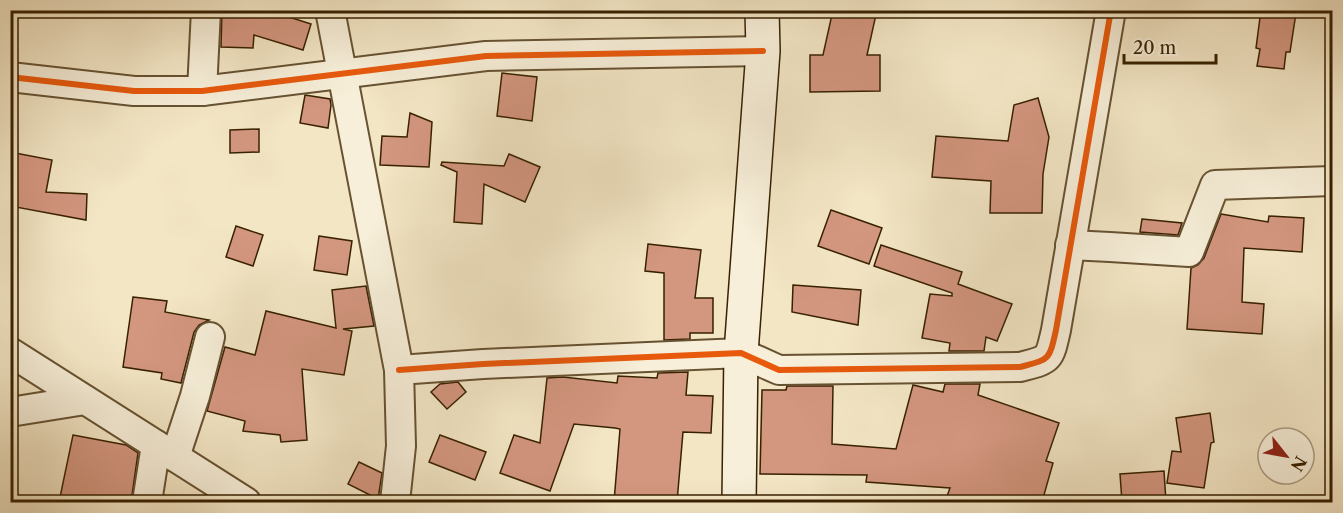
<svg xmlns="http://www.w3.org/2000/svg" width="1343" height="513" viewBox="0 0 1343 513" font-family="'Libre Caslon Text',serif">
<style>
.building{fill:#d3967f;stroke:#382100;stroke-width:1.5}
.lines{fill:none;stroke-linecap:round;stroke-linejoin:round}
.street-casing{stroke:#675231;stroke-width:32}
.secondary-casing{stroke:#382100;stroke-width:36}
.street{stroke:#f7efd9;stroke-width:28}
.secondary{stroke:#f7efd9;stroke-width:33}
.cycleway-casing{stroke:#f7efd9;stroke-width:10}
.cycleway{stroke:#e8590c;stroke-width:6}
</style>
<rect width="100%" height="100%" fill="#f3e6c5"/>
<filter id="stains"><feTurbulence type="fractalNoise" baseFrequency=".00333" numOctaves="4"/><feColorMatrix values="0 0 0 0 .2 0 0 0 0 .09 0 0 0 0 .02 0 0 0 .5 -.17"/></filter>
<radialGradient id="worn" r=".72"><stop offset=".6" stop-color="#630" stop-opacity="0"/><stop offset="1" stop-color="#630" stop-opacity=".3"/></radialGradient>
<g class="building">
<polygon points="222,10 267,10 311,24 303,50 254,35 253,48 221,47"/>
<polygon points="833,10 877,10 867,55 880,55 880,91 810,92 810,55 823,55"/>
<polygon points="1261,10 1280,10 1296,13 1290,52 1286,52 1284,69 1257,66 1260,49 1256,48"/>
<polygon points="502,73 537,77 532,121 497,116"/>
<polygon points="305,95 330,99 331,105 328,128 300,123"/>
<polygon points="1038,98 1049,137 1043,174 1042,213 990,213 991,181 932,177 936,136 1008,141 1014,105"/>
<polygon points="410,113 432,122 429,167 380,165 382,136 407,137"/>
<polygon points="259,129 259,152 230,153 230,130"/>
<polygon points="10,152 52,160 46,192 87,194 86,220 10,206"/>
<polygon points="509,154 540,167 525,202 484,184 482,224 454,222 457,172 441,165 442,162 504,166"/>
<polygon points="831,210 882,228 869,264 818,246"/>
<polygon points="1221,214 1268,222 1269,216 1304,218 1302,252 1244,248 1242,302 1264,304 1262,334 1187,329 1191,268 1198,265 1204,258"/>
<polygon points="1142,219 1182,223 1178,235 1140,232"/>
<polygon points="236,226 263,235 253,266 226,257"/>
<polygon points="319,236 352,241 347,275 314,270"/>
<polygon points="648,244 701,250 695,298 713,298 713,333 690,333 690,339 664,340 664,273 645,271"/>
<polygon points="881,245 962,272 958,284 1012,304 997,341 986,337 984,351 949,351 950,343 922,338 930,294 952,296 952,293 874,266"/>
<polygon points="793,285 861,290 858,325 792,312"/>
<polygon points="366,286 374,326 343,329 352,331 344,375 302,369 307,440 281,442 280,435 243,431 245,421 207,411 225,347 255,355 266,311 336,328 332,290"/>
<polygon points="133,297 167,301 165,312 209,320 199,325 194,332 181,383 161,379 162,373 123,367"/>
<polygon points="688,372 686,395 713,396 711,433 683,432 677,502 614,502 620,429 615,428 574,424 550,491 500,473 514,435 540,443 547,378 563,377 617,383 618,376 657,378 658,373"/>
<polygon points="458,382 466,392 447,409 431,392 440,384"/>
<polygon points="945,384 980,384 978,395 1059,423 1046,461 1053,463 1042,502 945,502 950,488 866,482 867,475 760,474 762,390 786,390 787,386 833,386 832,444 896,449 913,385 943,392"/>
<polygon points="1210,413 1214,442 1211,443 1204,488 1167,483 1172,451 1181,452 1176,418"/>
<polygon points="73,435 126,445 138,453 131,502 59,502"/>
<polygon points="440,435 486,452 475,480 429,462"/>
<polygon points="359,462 382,473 378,499 348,484"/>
<polygon points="1164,471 1166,502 1122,502 1120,474"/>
</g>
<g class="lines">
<g class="street-casing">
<g id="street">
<polyline points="330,10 399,370 401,446 395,502"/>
<polyline points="10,77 134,91 202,91 486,56 763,51"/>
<polyline points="202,91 206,10"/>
<polyline points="1070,245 1110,247 1189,252 1215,185 1332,181"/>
<polyline points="10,352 246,502"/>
<path d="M399,370L483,364L741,353L779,370L1020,367C1050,359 1049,361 1056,330L1111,10"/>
<polyline points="10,412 85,400"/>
<polyline points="175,457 195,396 210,337"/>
<polyline points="147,502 156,445"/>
</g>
</g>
<g class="secondary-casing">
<polyline id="secondary" points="739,502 741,353 763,51 762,10"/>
</g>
<use href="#street" class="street"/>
<use href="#secondary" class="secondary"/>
<g class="cycleway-casing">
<g id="cycleway">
<polyline points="10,77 134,91 202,91 486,56 763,51"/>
<path d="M399,370L483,364L741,353L779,370L1020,367C1050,359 1049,361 1056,330L1111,10"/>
</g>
</g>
<use href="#cycleway" class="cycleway"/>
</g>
<rect width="1343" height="513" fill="none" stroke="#f3e6c5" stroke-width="36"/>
<rect x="12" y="12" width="1319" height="489" fill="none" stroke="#382100" stroke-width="3"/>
<rect x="18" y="18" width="1307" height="477" fill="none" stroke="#382100" stroke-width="1.5"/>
<g transform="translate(1286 456) rotate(121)"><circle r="28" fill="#f7efd9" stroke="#ab9d82" stroke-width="1.5"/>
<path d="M0-4.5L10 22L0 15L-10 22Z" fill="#8f2418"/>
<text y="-9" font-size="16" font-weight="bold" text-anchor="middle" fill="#382100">N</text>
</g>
<path d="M1124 54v9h92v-9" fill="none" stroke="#382100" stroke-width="3"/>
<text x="1133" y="54" font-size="18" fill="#382100" stroke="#f7efd9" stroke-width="4.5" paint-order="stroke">20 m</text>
<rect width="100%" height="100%" filter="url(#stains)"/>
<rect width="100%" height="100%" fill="url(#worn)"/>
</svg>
